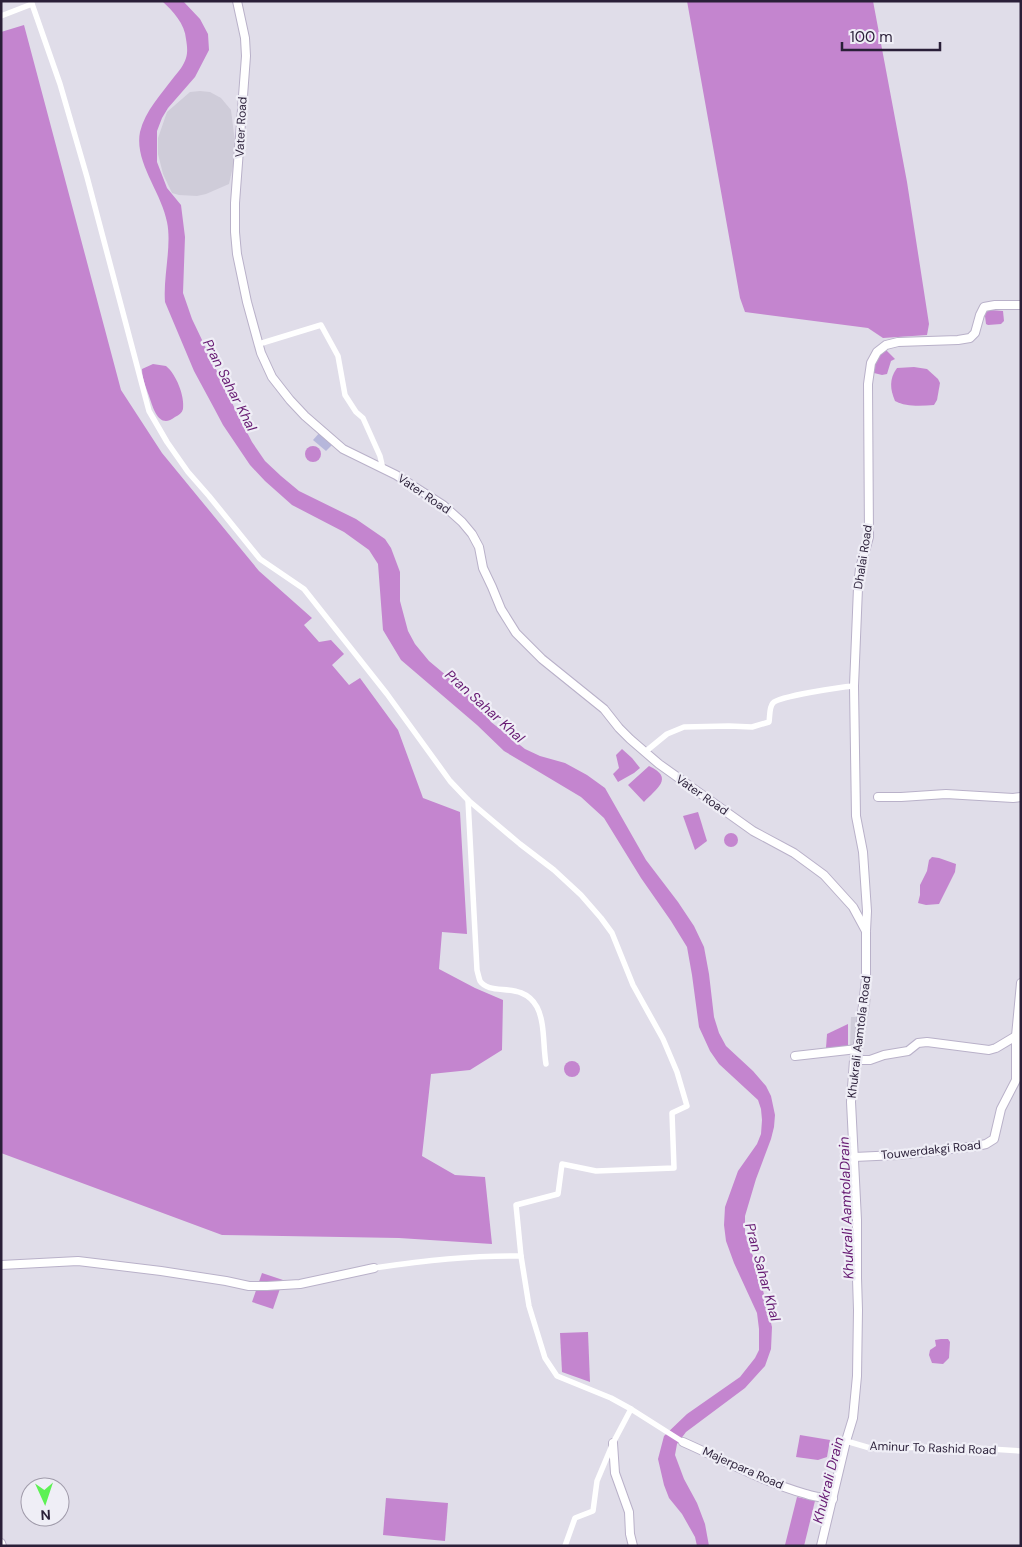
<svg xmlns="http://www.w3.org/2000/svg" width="1022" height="1547" viewBox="0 0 1022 1547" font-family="'DM Sans',sans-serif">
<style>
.built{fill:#cfccd9}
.green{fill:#b6b7db}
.water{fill:#c485cf}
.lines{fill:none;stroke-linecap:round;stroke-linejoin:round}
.secondary-casing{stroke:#b9b1c9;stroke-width:10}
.street{stroke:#fff;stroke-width:5.5}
.secondary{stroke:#fff;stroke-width:8}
.labels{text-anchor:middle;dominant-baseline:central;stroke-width:4.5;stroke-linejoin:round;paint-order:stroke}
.street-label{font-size:12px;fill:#2a1f38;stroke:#efeef6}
.water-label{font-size:14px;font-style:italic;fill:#671b73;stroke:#efeef6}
</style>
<rect width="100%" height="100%" fill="#e0dde9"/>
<g class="built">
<polygon points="200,91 210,92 221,98 231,110 235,142 234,162 229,184 206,194 197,196 179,195 172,193 163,174 158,154 158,138 167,112 190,92"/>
<polygon points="866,998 871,999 861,1059 856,1058"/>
<polygon points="851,1017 861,1017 857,1046 850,1047"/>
</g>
<polygon class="green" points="321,431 334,443 326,451 313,440"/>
<g class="water">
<path d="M162,1H183L200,19L208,34L209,50L195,77L168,108L162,118L157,131V162L167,188L181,205L185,237L183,293L192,319L235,409L252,442L265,461L281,476L299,491L356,519L385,539L391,548L400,572V601L408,631L415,644L429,661L472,697L491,722L525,749L540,756L565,763L587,775L605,788L646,860L678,902L694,926L704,947L709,974L714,1017L719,1033L726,1046L753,1071L766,1086L771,1096L775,1115L774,1127L771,1139L756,1179L745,1216V1233L759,1274L772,1327L771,1349L765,1366L745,1388L686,1432L677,1444L675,1455L684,1479L697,1503L705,1524L709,1546H697L695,1537L682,1514L669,1498L664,1485L658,1459L664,1436L687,1414L740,1377L755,1358L759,1350V1329L757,1313L734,1263L726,1241L724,1225L725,1207L738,1171L757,1144L761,1134L762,1120L761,1109L758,1100L719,1064L710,1051L699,1027L692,975L687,947L671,921L641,878L604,818L581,797L504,751L477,725L401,660L383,630L378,564L369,550L344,532L292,505L265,481L250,465L223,425L214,408L194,371L165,302C163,276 172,246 167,222C162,193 134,162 140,132C145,111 162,93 174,77C179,71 184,65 186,58C188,52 187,45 186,39C185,24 173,11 162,1Z"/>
<polygon points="687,1 873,1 907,182 929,324 927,335 883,338 868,328 745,312 740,298"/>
<polygon points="24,25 121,390 162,453 259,571 312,618 304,625 319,642 331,640 344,654 332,665 349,685 360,678 398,730 423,798 460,812 467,934 442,932 439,969 475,988 503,1000 502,1050 470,1070 431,1074 422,1156 455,1175 485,1177 492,1244 399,1238 222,1235 1,1153 1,32"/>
<polygon points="990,310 1003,311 1004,321 1001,324 988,325 986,324 985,316 986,312"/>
<path d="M884,351H887L895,359L891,361L887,374L882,375L874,373C872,363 877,357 884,351Z"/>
<path d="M153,364L166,366C176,374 185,396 183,409C182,413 179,415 175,417C160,429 154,411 150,399C147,389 142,380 142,369Z"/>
<path d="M914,367L927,369L938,379L940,383L937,400L934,405C921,406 906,407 895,401C890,389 889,379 897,368Z"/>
<circle cx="313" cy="454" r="8"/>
<polygon points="622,749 632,758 640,768 634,773 618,782 613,774 619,768 616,755"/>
<path d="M649,766C675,778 656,789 644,802L628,785Z"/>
<polygon points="698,812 707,841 695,850 683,816"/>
<circle cx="731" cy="840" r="7"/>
<polygon points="932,857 939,858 956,864 955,872 939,904 926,905 918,903 920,895 920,885 927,871 929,860"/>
<polygon points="848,1024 848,1046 826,1048 827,1034"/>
<circle cx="572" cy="1069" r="8"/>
<polygon points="262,1273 283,1280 273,1309 252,1302"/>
<polygon points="588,1332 590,1382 562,1372 560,1333"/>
<polygon points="941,1339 948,1339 950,1342 949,1358 943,1364 932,1363 929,1355 930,1350 936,1346 935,1340"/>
<polygon points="800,1435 830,1440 827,1457 818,1460 796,1457"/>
<polygon points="797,1497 815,1501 804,1546 785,1545"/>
<polygon points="386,1498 448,1503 445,1541 383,1535"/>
</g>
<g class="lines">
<g class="secondary-casing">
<g id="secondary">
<polyline points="237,1 245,38 246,56 235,203 235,232 237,254 247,302 261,353 272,377 290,400 305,416 343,449 396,475 443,505 462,522 472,534 479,547 483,568 492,587 501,609 516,633 542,659 604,709 619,728 630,739 659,764 753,831 794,853 824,875 853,907 866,931"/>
<polyline points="878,797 901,797 946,794 1013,798 1021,797"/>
<polyline points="795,1056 857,1049"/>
<polyline points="854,1060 870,1060 884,1055 908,1051 918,1043 927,1042 989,1050 996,1048 1016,1036"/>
<polyline points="854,1157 898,1155 977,1146 986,1144 994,1139 1001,1109 1016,1080 1016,1036 1021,983"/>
<polyline points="1,1265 78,1261 161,1271 226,1281 249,1286 267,1286 300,1284 374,1268"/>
<path d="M683,1442C724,1460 763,1482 806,1494C814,1497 824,1498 833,1499"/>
<polyline points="613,1443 615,1473 629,1512 630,1534 633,1546"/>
<polyline points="1,1543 2,1546"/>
<polyline points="821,1546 846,1441 853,1418 857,1376 858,1310 857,1278 857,1220 851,1102 854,1060 859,1040 866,979 866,931 867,911 863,852 856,816 854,686 858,588 860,568 869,537 868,384 871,363 877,352 886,345 898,342 958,340 970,338 975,333 980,315 984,307 995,305 1021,305"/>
</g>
</g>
<g class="street">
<polyline points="31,1 60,84 87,177 149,411 167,442 188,472 209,496 260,559 304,589 387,694 450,781 468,800 520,844 554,870 581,895 601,918 612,933 633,985 663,1039 677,1072 687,1106 672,1113 674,1168 596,1171 562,1164 558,1194 516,1205 521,1256"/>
<polyline points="1,16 32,4"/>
<polyline points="259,344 321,325 338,356 345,395 356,412 363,418 380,456 383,469"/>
<path d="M645,752L667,734L684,727L729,726L752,727L769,722C770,717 769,707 773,703C779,696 842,687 854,686"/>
<path d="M468,800L477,970C478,974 479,978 480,981C491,997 522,980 537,1007C545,1022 543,1047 546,1064"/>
<path d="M374,1268C423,1261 472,1255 521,1256L529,1306L545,1358L557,1376L611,1398L631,1409L683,1442"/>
<polyline points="846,1441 870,1448 958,1447 1021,1451"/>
<polyline points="565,1546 575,1518 593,1511 597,1481 613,1443 631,1409"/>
</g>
<use href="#secondary" class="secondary"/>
</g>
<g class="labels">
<g class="street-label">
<text transform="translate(241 127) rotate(-87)">Vater Road</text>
<text transform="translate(424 494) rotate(34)">Vater Road</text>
<text transform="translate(863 557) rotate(-81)">Dhalai Road</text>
<text transform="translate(702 795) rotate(35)">Vater Road</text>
<text transform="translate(859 1037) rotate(-83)">Khukrali Aamtola Road</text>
<text transform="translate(931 1150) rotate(-6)">Touwerdakgi Road</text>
<text transform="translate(933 1448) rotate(2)">Aminur To Rashid Road</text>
<text transform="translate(743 1468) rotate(24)">Majerpara Road</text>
</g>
<g class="water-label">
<text transform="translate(230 385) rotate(63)">Pran Sahar Khal</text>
<text transform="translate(485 706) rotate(42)">Pran Sahar Khal</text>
<text transform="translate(846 1208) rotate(-92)">Khukrali AamtolaDrain</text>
<text transform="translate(763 1272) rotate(75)">Pran Sahar Khal</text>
<text transform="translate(828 1480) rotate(-76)">Khukrali Drain</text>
</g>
</g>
<rect width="1022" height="1547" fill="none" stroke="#2a1f38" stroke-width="5"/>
<g transform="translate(45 1502) rotate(177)"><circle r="24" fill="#efeef6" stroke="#a09baa"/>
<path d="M0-4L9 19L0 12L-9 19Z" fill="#5df154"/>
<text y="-8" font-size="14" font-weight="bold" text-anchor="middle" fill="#2a1f38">N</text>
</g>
<path d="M842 42v8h98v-8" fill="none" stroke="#2a1f38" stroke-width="2.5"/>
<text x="850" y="42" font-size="15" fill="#2a1f38" stroke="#efeef6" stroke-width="4" paint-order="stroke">100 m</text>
</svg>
